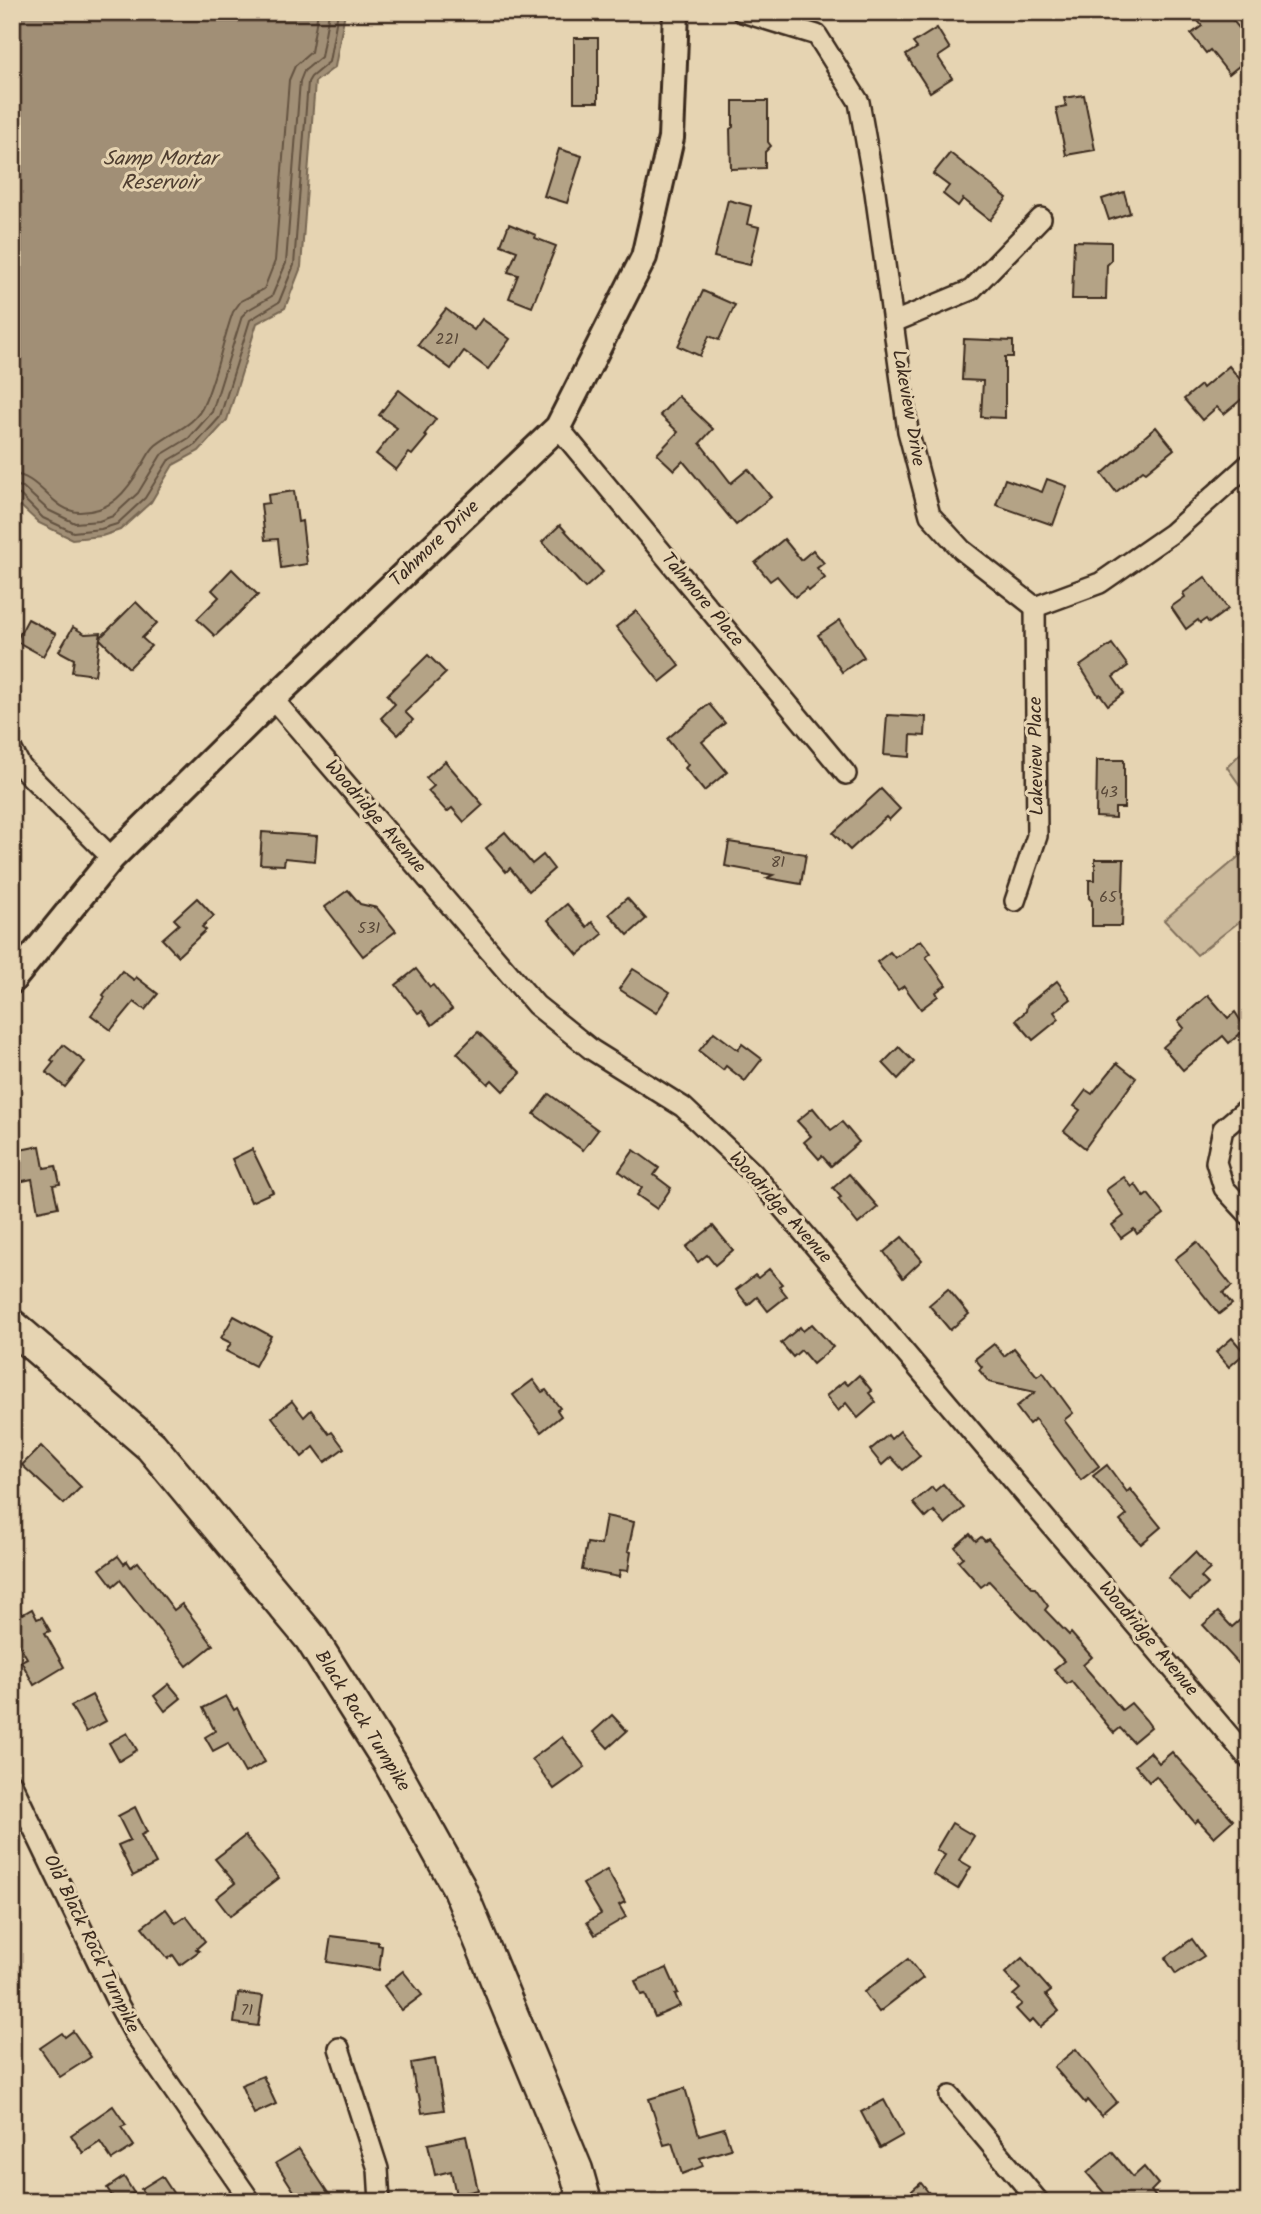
<svg xmlns="http://www.w3.org/2000/svg" width="1261" height="2214" viewBox="0 0 1261 2214" font-family="Kalam,sans-serif">
<style>
.green{fill:#cab89a;stroke:#82715c;stroke-width:2}
.water{fill:#a18f76;stroke:#786753;stroke-width:2}
.lines{fill:none;stroke-linecap:round;stroke-linejoin:round}
.shore{stroke:#645241;stroke-width:2}
.building{fill:#b4a386;stroke:#3b2a1e;stroke-width:2}
.minor-casing{stroke:#3b2a1e;stroke-width:24}
.tertiary-casing{stroke:#3b2a1e;stroke-width:30}
.primary-casing{stroke:#3b2a1e;stroke-width:37}
.minor{stroke:#e6d4b2;stroke-width:19}
.tertiary{stroke:#e6d4b2;stroke-width:24}
.primary{stroke:#e6d4b2;stroke-width:32}
.labels{text-anchor:middle;dominant-baseline:central;stroke-width:6;stroke-linejoin:round;paint-order:stroke}
.number-label{font-size:16px;fill:#594838}
.street-label{font-size:19px;fill:#3b2a1e;stroke:#e6d4b2}
.water-label{font-size:21px;font-style:italic;fill:#4f3e30;stroke:#e6d4b2}
</style>
<rect width="100%" height="100%" fill="#e6d4b2"/>
<filter id="ink" filterUnits="userSpaceOnUse"><feTurbulence type="fractalNoise" baseFrequency=".0143" numOctaves="2"/><feDisplacementMap in="SourceGraphic" scale="14" xChannelSelector="R" yChannelSelector="G"/><feConvolveMatrix kernelMatrix="1 2 1 2 8 2 1 2 1" color-interpolation-filters="sRGB"/></filter>
<g filter="url(#ink)">
<g class="green">
<polygon points="1249,745 1249,798 1227,767"/>
<polygon points="1249,848 1249,914 1197,955 1164,920"/>
</g>
<polygon class="water" points="12,12 345,12 335,67 315,82 301,267 285,308 257,323 227,420 199,451 173,465 151,502 120,530 102,536 72,539 39,523 12,498"/>
<g class="lines">
<g class="shore">
<path d="M12,474C40,475 52,512 80,512C111,512 127,491 141,467C146,460 149,451 156,445C173,431 195,426 204,404C217,375 222,342 233,312L241,301L264,289L275,261L289,80L295,66L311,52L318,12"/>
<polyline points="12,485 23,487 48,510 75,523 99,521 113,516 138,493 161,455 189,438 212,412 242,316 248,310 272,296 286,263 300,81 304,71 321,57 329,12"/>
<polyline points="12,494 20,495 43,518 73,532 101,529 117,524 145,498 168,461 195,445 220,417 250,320 279,302 294,265 308,82 311,77 329,62 338,12"/>
</g>
</g>
<g class="building">
<polygon points="1191,12 1226,12 1249,40 1249,58 1229,74 1210,50 1206,53 1191,34 1202,26"/>
<polygon points="937,28 950,49 938,57 952,78 930,92 906,55 917,48 913,43"/>
<rect x="574" y="38" width="24" height="64"/>
<polygon points="1084,95 1095,150 1066,155 1056,108 1066,106 1064,98"/>
<polygon points="733,101 768,101 768,142 771,146 765,152 765,168 731,169 730,129 733,127"/>
<polygon points="559,149 582,156 567,203 544,196"/>
<polygon points="950,153 1007,198 990,220 963,199 958,206 943,194 949,186 933,174"/>
<polygon points="1124,192 1130,213 1109,220 1102,199"/>
<polygon points="728,200 751,206 747,224 759,227 750,265 714,257"/>
<polygon points="509,224 536,235 535,238 556,246 532,307 509,298 518,275 508,272 517,251 501,245"/>
<polygon points="1074,241 1111,242 1111,261 1107,265 1106,299 1072,299"/>
<polygon points="703,291 735,305 719,340 709,336 700,356 678,346"/>
<polygon points="446,309 474,330 482,319 510,339 488,369 464,351 451,369 418,345"/>
<polygon points="964,339 1013,341 1013,357 1005,357 1005,418 981,417 983,381 962,380"/>
<polygon points="1229,366 1249,390 1249,393 1224,414 1217,407 1202,420 1184,399 1201,385 1203,388"/>
<polygon points="399,390 436,419 424,435 427,437 412,455 409,453 396,470 376,454 397,428 379,415"/>
<polygon points="678,396 713,429 700,443 731,483 748,469 771,497 736,525 683,461 674,470 657,454 678,432 660,415"/>
<polygon points="1156,427 1174,449 1146,472 1143,470 1116,492 1102,474"/>
<polygon points="1005,479 1042,492 1047,479 1067,486 1053,525 996,505"/>
<polygon points="294,491 298,522 302,521 307,564 281,568 278,539 265,540 261,504 269,503 268,495"/>
<polygon points="560,525 603,572 585,588 542,542"/>
<polygon points="784,539 801,560 813,550 824,563 817,568 825,578 809,591 807,588 795,597 777,576 770,581 755,563"/>
<polygon points="232,569 258,595 215,636 197,619 219,597 212,590"/>
<polygon points="1205,577 1228,609 1209,623 1206,619 1200,623 1198,620 1186,629 1171,607 1185,597 1183,593"/>
<polygon points="136,602 157,623 142,638 151,646 129,668 100,639 95,675 72,672 74,659 59,651 73,627 85,634 101,633 100,638"/>
<polygon points="636,611 680,666 660,682 616,627"/>
<polygon points="28,619 56,634 43,656 16,641"/>
<polygon points="840,620 864,657 842,672 818,635"/>
<polygon points="1112,644 1128,666 1113,677 1124,693 1108,705 1100,694 1098,695 1080,666"/>
<polygon points="428,655 446,673 405,712 413,720 398,735 381,718 395,704 387,695"/>
<polygon points="709,704 725,723 702,742 727,772 704,791 685,768 688,765 667,739"/>
<polygon points="887,715 926,717 925,736 911,735 910,757 884,755"/>
<polygon points="1097,760 1124,760 1124,808 1115,808 1115,818 1096,817"/>
<polygon points="445,761 483,805 464,822 452,808 447,812 428,791 434,786 426,778"/>
<polygon points="881,789 900,809 889,820 886,817 850,850 833,833"/>
<polygon points="262,832 317,836 315,861 285,858 284,865 260,864"/>
<polygon points="505,832 532,864 543,855 554,869 529,891 510,868 506,872 486,848"/>
<polygon points="729,842 806,854 801,884 767,878 773,875 725,866"/>
<polygon points="1095,859 1124,859 1122,926 1092,926 1092,901 1089,898 1089,880 1095,880"/>
<polygon points="348,890 360,904 377,908 396,931 363,956 325,907"/>
<polygon points="197,898 214,916 202,927 206,930 178,956 162,939 179,924 174,919"/>
<polygon points="627,898 646,919 628,935 609,914"/>
<polygon points="567,904 587,927 592,922 603,934 578,955 548,920"/>
<polygon points="921,940 931,953 926,957 946,985 936,992 938,996 921,1009 904,986 898,990 877,962 890,952 895,958"/>
<polygon points="416,969 430,987 433,985 452,1009 432,1025 422,1011 418,1013 396,985"/>
<polygon points="633,969 670,992 656,1013 619,989"/>
<polygon points="122,971 134,980 136,977 158,994 145,1010 134,1002 111,1030 91,1015 105,997 103,995"/>
<polygon points="1057,981 1071,999 1054,1012 1059,1019 1033,1040 1016,1020 1026,1011 1027,1005"/>
<polygon points="1208,995 1228,1018 1235,1012 1246,1029 1229,1043 1223,1036 1183,1070 1163,1047 1184,1028 1178,1021"/>
<polygon points="478,1032 521,1073 503,1091 492,1080 488,1084 457,1053"/>
<polygon points="714,1032 738,1050 742,1044 762,1059 745,1081 726,1066 723,1070 699,1051"/>
<polygon points="63,1045 85,1062 65,1087 46,1072 54,1062 51,1060"/>
<polygon points="899,1047 914,1062 898,1079 883,1063"/>
<polygon points="1117,1063 1136,1078 1085,1148 1064,1131 1080,1110 1074,1106 1086,1090 1092,1094"/>
<polygon points="549,1094 598,1130 583,1150 534,1114"/>
<polygon points="813,1108 831,1130 842,1122 859,1142 831,1166 822,1156 819,1159 804,1142 811,1136 797,1121"/>
<polygon points="40,1146 44,1168 56,1166 60,1184 53,1185 58,1207 38,1211 32,1179 14,1183 12,1161 17,1160 15,1151"/>
<polygon points="252,1149 273,1192 251,1202 232,1159"/>
<polygon points="634,1150 659,1168 654,1175 671,1188 657,1209 637,1195 642,1188 619,1171"/>
<polygon points="849,1174 878,1207 858,1224 838,1199 841,1197 833,1188"/>
<polygon points="1124,1177 1132,1187 1135,1184 1144,1197 1148,1194 1164,1214 1137,1234 1134,1229 1121,1238 1112,1225 1124,1216 1106,1190"/>
<polygon points="713,1226 733,1250 715,1265 707,1255 698,1262 686,1247"/>
<polygon points="902,1237 922,1260 903,1278 884,1252"/>
<polygon points="1197,1242 1232,1286 1223,1293 1232,1304 1219,1314 1175,1259"/>
<polygon points="769,1269 782,1284 779,1286 787,1296 768,1311 757,1297 748,1305 736,1290 755,1275 758,1278"/>
<polygon points="948,1289 969,1314 950,1330 929,1305"/>
<polygon points="234,1316 271,1336 255,1366 226,1351 231,1343 221,1338"/>
<polygon points="812,1324 833,1347 813,1364 801,1350 793,1357 781,1343 800,1327 803,1331"/>
<polygon points="1232,1338 1245,1353 1229,1367 1216,1352"/>
<polygon points="994,1344 1004,1356 1014,1348 1037,1376 1043,1372 1073,1413 1064,1420 1099,1466 1081,1480 1035,1419 1029,1424 1016,1407 1035,1392 989,1382 979,1370 982,1367 975,1359"/>
<polygon points="859,1375 872,1391 869,1393 876,1402 858,1418 846,1403 838,1411 826,1396 844,1381 848,1385"/>
<polygon points="533,1380 542,1392 546,1390 560,1408 557,1410 561,1416 541,1432 513,1395"/>
<polygon points="292,1401 304,1417 311,1410 329,1434 332,1432 344,1448 325,1462 314,1447 302,1457 272,1417"/>
<polygon points="900,1431 920,1456 903,1470 891,1457 882,1465 870,1450 888,1435 891,1439"/>
<polygon points="41,1446 81,1487 64,1504 22,1465"/>
<polygon points="1107,1465 1127,1492 1130,1489 1161,1527 1141,1544 1120,1521 1127,1515 1093,1476"/>
<polygon points="943,1484 964,1508 945,1524 934,1511 926,1518 913,1503 932,1487 935,1491"/>
<polygon points="606,1516 634,1522 628,1551 631,1552 628,1571 620,1570 619,1577 582,1570 587,1543 601,1545"/>
<polygon points="970,1534 976,1541 981,1537 985,1541 988,1539 1033,1588 1035,1588 1048,1606 1045,1610 1069,1635 1071,1633 1092,1657 1083,1665 1122,1710 1131,1703 1146,1720 1151,1727 1133,1742 1120,1728 1114,1733 1071,1681 1067,1684 1054,1669 1064,1661 989,1581 981,1587 958,1561 963,1557 955,1547"/>
<polygon points="1195,1552 1210,1569 1201,1577 1208,1584 1190,1600 1168,1578"/>
<polygon points="118,1556 124,1564 127,1561 131,1567 138,1562 174,1610 182,1604 213,1645 187,1666 120,1580 113,1586 100,1569"/>
<polygon points="12,1607 23,1614 32,1609 37,1619 42,1617 50,1631 45,1633 64,1667 34,1685 21,1661 27,1658 12,1632"/>
<polygon points="1218,1612 1232,1627 1249,1612 1249,1675 1203,1625"/>
<polygon points="169,1684 181,1698 165,1711 154,1696"/>
<polygon points="92,1695 106,1721 86,1732 71,1706"/>
<polygon points="226,1696 234,1710 237,1708 265,1762 245,1773 228,1743 213,1751 205,1737 215,1731 203,1708"/>
<polygon points="612,1715 627,1731 608,1748 593,1732"/>
<polygon points="127,1733 137,1750 119,1761 109,1743"/>
<polygon points="562,1737 585,1767 554,1789 532,1759"/>
<polygon points="1150,1752 1159,1763 1172,1752 1233,1820 1214,1837 1198,1820 1195,1823 1156,1776 1149,1782 1135,1765"/>
<polygon points="135,1807 147,1832 141,1835 156,1864 133,1876 118,1845 130,1840 118,1816"/>
<polygon points="952,1823 974,1836 959,1860 971,1867 958,1889 933,1874 945,1855 936,1850"/>
<polygon points="245,1836 279,1878 230,1916 216,1898 235,1883 215,1859"/>
<polygon points="607,1870 625,1902 619,1905 626,1917 595,1935 587,1922 601,1914 583,1884"/>
<polygon points="166,1909 176,1923 186,1916 205,1941 196,1949 199,1951 180,1965 173,1955 168,1959 142,1927"/>
<polygon points="331,1936 378,1942 378,1945 382,1946 379,1970 327,1962"/>
<polygon points="1192,1939 1204,1956 1176,1974 1165,1958"/>
<polygon points="1022,1958 1051,1991 1046,1995 1059,2011 1040,2027 1033,2019 1029,2023 1016,2009 1022,2004 1013,1995 1020,1989 1005,1973"/>
<polygon points="908,1959 923,1978 879,2012 864,1992"/>
<polygon points="667,1968 678,1993 675,1994 680,2006 655,2017 645,1994 641,1995 635,1981"/>
<polygon points="403,1971 422,1995 402,2010 384,1986"/>
<polygon points="238,1993 263,1996 258,2026 234,2023"/>
<polygon points="73,2031 91,2057 60,2077 40,2048 62,2033 65,2037"/>
<polygon points="1076,2049 1117,2102 1101,2116 1087,2100 1085,2103 1054,2067"/>
<polygon points="435,2059 444,2110 422,2113 419,2095 416,2093 411,2063"/>
<polygon points="263,2076 276,2104 254,2114 241,2085"/>
<polygon points="685,2088 699,2135 724,2128 731,2149 700,2158 703,2166 682,2174 672,2143 664,2145 649,2099"/>
<polygon points="884,2100 903,2135 880,2148 861,2112"/>
<polygon points="113,2106 126,2125 121,2127 134,2146 112,2160 100,2142 83,2153 71,2135"/>
<polygon points="466,2136 478,2190 456,2195 451,2171 435,2175 428,2144"/>
<polygon points="299,2149 334,2202 301,2202 276,2163"/>
<polygon points="1112,2152 1133,2177 1144,2167 1158,2184 1151,2191 1160,2202 1112,2202 1087,2173"/>
<polygon points="162,2176 179,2202 149,2202 141,2189"/>
<polygon points="124,2177 134,2193 116,2202 107,2188"/>
<polygon points="921,2183 936,2202 899,2202"/>
</g>
<g class="lines">
<g class="minor-casing">
<g id="minor">
<polyline points="742,12 817,35 859,102 875,192 908,431 930,515 962,550 1035,607"/>
<polyline points="894,322 971,290 1041,218"/>
<polyline points="558,427 846,774"/>
<polyline points="1035,607 1100,583 1172,533 1249,464"/>
<polyline points="273,699 536,1005 592,1050 683,1107 752,1172 1249,1759"/>
<polyline points="12,750 21,767 112,858"/>
<polyline points="1015,901 1037,836 1035,607"/>
<polyline points="1249,1107 1223,1129 1216,1162 1224,1188 1249,1215"/>
<polyline points="12,1784 118,2004 134,2033 251,2202"/>
<polyline points="339,2048 378,2169 380,2202"/>
<polyline points="950,2096 1039,2202"/>
</g>
</g>
<g class="tertiary-casing">
<polyline id="tertiary" points="12,981 112,858 273,699 558,427 644,257 671,138 676,12"/>
</g>
<g class="primary-casing">
<polyline id="primary" points="12,1326 151,1446 311,1638 390,1763 458,1886 576,2170 585,2202"/>
</g>
<use href="#minor" class="minor"/>
<use href="#tertiary" class="tertiary"/>
<use href="#primary" class="primary"/>
</g>
</g>
<g class="labels">
<g class="number-label">
<text x="447" y="339">221</text>
<text x="1109" y="792">43</text>
<text x="778" y="862">81</text>
<text x="1108" y="897">65</text>
<text x="369" y="928">531</text>
<text x="247" y="2010">71</text>
</g>
<g class="street-label">
<text transform="translate(908 408) rotate(80)">Lakeview Drive</text>
<text transform="translate(435 544) rotate(-44)">Tahmore Drive</text>
<text transform="translate(702 600) rotate(50)">Tahmore Place</text>
<text transform="translate(1037 756) rotate(-91)">Lakeview Place</text>
<text transform="translate(375 817) rotate(49)">Woodridge Avenue</text>
<text transform="translate(780 1208) rotate(48)">Woodridge Avenue</text>
<text transform="translate(1148 1639) rotate(50)">Woodridge Avenue</text>
<text transform="translate(362 1721) rotate(58)">Black Rock Turnpike</text>
<text transform="translate(91 1944) rotate(64)">Old Black Rock Turnpike</text>
</g>
<g class="water-label">
<text x="160" y="159">Samp Mortar<tspan x="160" dy="24">Reservoir</tspan></text>
</g>
</g>
<rect width="1261" height="2214" fill="none" stroke="#e6d4b2" stroke-width="42"/>
<rect x="21" y="21" width="1219" height="2172" fill="none" stroke="#3b2a1e" stroke-width="2.5" filter="url(#ink)"/>
</svg>
